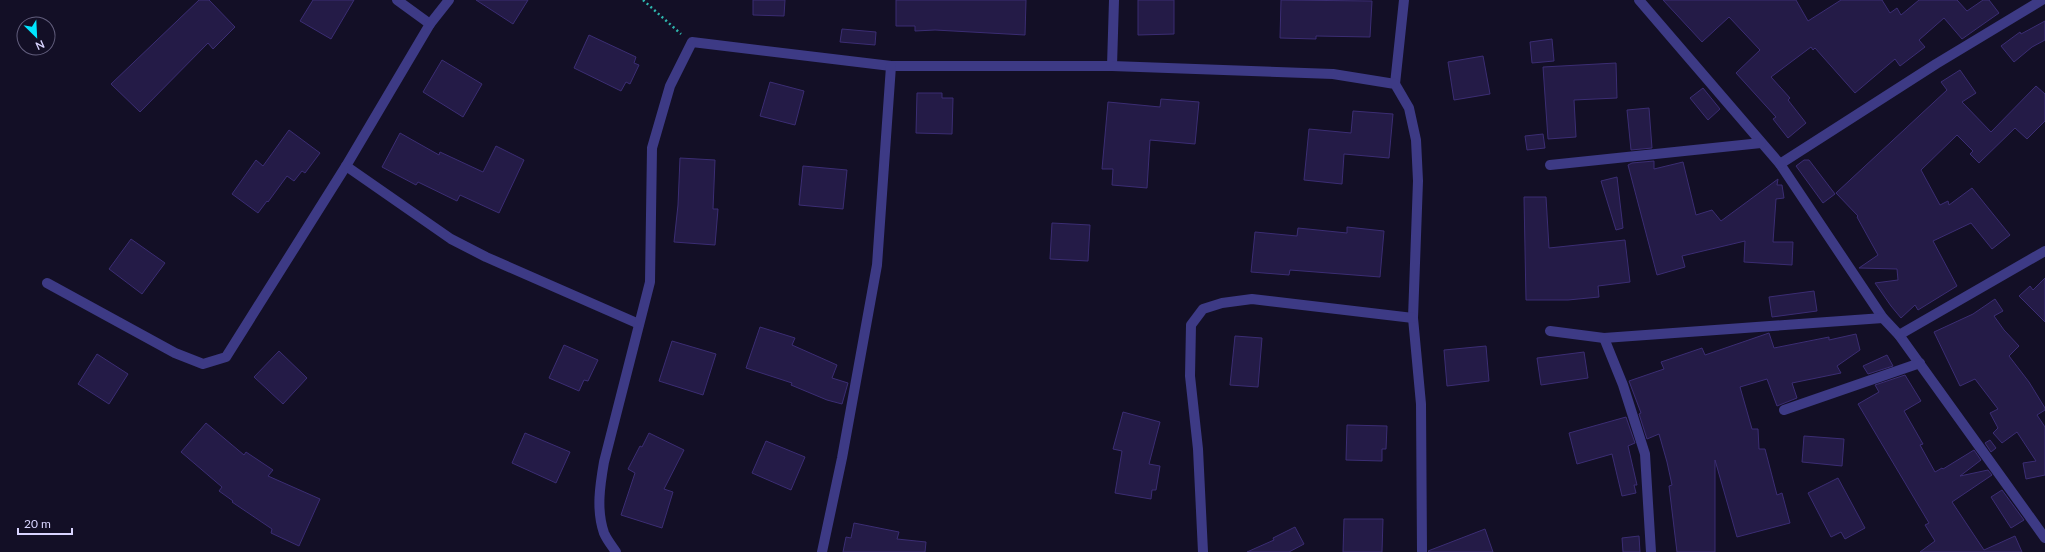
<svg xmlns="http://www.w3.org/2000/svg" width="2045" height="552" viewBox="0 0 2045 552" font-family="Lato,sans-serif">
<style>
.building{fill:#241b47;stroke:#3b2d73}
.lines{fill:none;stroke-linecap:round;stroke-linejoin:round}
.path{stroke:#2fb8b0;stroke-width:2.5;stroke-dasharray:2 3;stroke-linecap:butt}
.minor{stroke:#3d3a85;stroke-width:10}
</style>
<rect width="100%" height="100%" fill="#130f26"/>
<g class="building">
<polygon points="199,0 209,0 235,27 213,49 208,43 140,112 111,84"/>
<polygon points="313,0 354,0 331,39 300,21"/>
<polygon points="476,0 528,0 513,24"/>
<polygon points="753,0 785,0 784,16 753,15"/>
<polygon points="896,0 1026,0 1025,35 935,30 915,31 915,26 896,26"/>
<polygon points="1138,0 1174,0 1174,34 1138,35"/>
<polygon points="1281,0 1372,1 1370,37 1316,36 1316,39 1280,38"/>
<polygon points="1663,0 1796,0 1808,21 1841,0 1882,0 1890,13 1897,8 1901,15 1919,0 1957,0 1967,11 1983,0 1989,0 1999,13 1962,39 1944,18 1919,40 1925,47 1900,66 1895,59 1855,93 1815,48 1813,50 1811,47 1771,77 1790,98 1788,100 1806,123 1788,138 1773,119 1776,117 1736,73 1760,50 1729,17 1702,42"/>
<polygon points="2045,21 2045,40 2032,47 2014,62 2001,46 2020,32 2021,34"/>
<polygon points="842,29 876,32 875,45 840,42"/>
<polygon points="589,35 636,57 634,63 639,65 630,84 626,82 621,91 574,68"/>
<polygon points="1552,39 1554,61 1532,63 1530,42"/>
<polygon points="1483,56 1490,94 1454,100 1448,62"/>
<polygon points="442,60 482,84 463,117 423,92"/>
<polygon points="1616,63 1617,98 1574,100 1576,137 1548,139 1543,67"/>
<polygon points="1960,70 1976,93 1962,102 1991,132 2036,86 2045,94 2045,121 2027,139 2015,128 1979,163 1970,154 1973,151 1957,135 1921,170 1940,205 1948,201 1949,205 1972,188 2010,235 1992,249 1971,223 1933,241 1957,286 1918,310 1915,305 1901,318 1891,306 1875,283 1898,280 1897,269 1859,268 1878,255 1857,217 1858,216 1836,193 1947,90 1941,82"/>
<polygon points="770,82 804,91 795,125 760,116"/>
<polygon points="1703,88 1720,109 1708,120 1690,98"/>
<polygon points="917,93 942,93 942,98 953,98 952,134 916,133"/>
<polygon points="1161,99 1199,102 1195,144 1150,140 1147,188 1112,185 1113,169 1102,169 1108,102 1160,107"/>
<polygon points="1649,108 1652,148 1631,150 1627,110"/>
<polygon points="1353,111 1393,114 1389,158 1344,154 1342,184 1304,180 1309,129 1351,133"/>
<polygon points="289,130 320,153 305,173 302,171 294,181 287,176 268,202 267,201 258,213 232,194 256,160 263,166"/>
<polygon points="400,133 439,155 440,152 483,172 496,146 524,160 499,213 460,195 457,201 418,182 416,185 382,167"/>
<polygon points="1543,134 1545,148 1527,150 1525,136"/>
<polygon points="680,158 715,160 713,209 718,209 715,245 674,242 678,205"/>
<polygon points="1804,160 1809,160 1835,194 1823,203 1796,166"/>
<polygon points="1654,161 1654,169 1683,162 1696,215 1712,210 1721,221 1778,179 1777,185 1782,185 1784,198 1776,199 1773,242 1793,242 1792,265 1744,262 1745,241 1682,256 1685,267 1657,275 1628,165 1632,163"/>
<polygon points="803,166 847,170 843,209 799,205"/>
<polygon points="1617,177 1623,228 1616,230 1601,181"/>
<polygon points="1524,197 1546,197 1549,248 1625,240 1630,282 1598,286 1599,297 1568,300 1526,300"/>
<polygon points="1052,223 1090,225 1088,261 1050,259"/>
<polygon points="1347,227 1384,231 1380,277 1290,270 1289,275 1251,272 1255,232 1297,236 1298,228 1347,233"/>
<polygon points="131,239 165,263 142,294 109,269"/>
<polygon points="2045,278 2045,322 2019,296 2030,286 2033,290"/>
<polygon points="1814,291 1817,311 1772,317 1769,297"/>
<polygon points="1995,299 2003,311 1994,316 2004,330 2019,346 2009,356 2029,382 2045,408 2045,410 2037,415 2045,427 2045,475 2026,479 2023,463 2036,461 2017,432 2002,443 1993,433 1998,428 1990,413 1998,409 1975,379 1960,386 1934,332 1973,314"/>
<polygon points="760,327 795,338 792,345 837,365 832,378 848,383 842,404 827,400 791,385 792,383 746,368"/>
<polygon points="1769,333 1774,348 1829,337 1829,340 1856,334 1860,350 1837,366 1841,373 1792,383 1797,398 1777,406 1767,379 1740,387 1752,429 1758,429 1759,449 1765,449 1777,495 1782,493 1790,523 1737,537 1715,460 1715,552 1677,552 1669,486 1672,485 1667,462 1659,434 1647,439 1639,414 1641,413 1629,381 1664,369 1661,362 1702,348 1705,355"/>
<polygon points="1235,336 1262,338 1258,387 1230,385"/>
<polygon points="672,341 716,354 703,395 659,381"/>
<polygon points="564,345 598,360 588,381 584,380 579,391 549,378"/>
<polygon points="1486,346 1489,381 1447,386 1444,350"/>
<polygon points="279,351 307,378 283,404 254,377"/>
<polygon points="1584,352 1588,378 1541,385 1537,358"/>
<polygon points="97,354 128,374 109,404 78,384"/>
<polygon points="1887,355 1893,366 1868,374 1863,366"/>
<polygon points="1905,375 1921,401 1904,411 1923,444 1920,445 1935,472 1942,468 1943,469 1974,450 1981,460 1960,476 1988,470 1992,475 1952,502 1984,550 2015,536 2022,552 1920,552 1935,541 1925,525 1929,523 1858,404 1879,392 1875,385"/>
<polygon points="1123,412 1160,422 1149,464 1160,466 1156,490 1152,490 1151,499 1115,493 1122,451 1113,449"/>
<polygon points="1626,417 1635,443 1628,446 1637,485 1634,485 1636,493 1622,496 1612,454 1577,464 1569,433"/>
<polygon points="206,423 244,455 246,452 273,470 268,476 320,499 299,546 271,533 272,529 232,502 233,501 219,491 222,487 181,452"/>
<polygon points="1347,425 1387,426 1386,449 1382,449 1382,461 1346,460"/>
<polygon points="525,433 570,452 556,483 512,463"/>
<polygon points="649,433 684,450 664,489 673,492 662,528 621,515 635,473 628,469 640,446 642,447"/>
<polygon points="1804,436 1844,439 1842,466 1802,462"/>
<polygon points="1990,440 1996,448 1991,452 1985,443"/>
<polygon points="766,441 805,457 791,490 752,473"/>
<polygon points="1838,478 1865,528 1845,539 1841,532 1831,537 1808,493"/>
<polygon points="2002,490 2024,520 2011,528 1991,497"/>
<polygon points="1344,519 1383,519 1382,552 1343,552"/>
<polygon points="854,523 899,532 897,539 926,542 925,552 843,552 846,537 851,538"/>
<polygon points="1295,527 1304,544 1289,552 1247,552 1274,540 1273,538"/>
<polygon points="1485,529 1493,552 1429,552 1428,551"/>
<polygon points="1639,536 1640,552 1623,552 1622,538"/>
</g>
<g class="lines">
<polyline class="path" points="643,0 681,34"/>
<g class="minor">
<polyline points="397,0 430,24"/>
<polyline points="1639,0 1780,164 1883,318 1899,335 2045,538"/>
<polyline points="1112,66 1114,0"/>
<polyline points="1395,84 1404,0"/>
<polyline points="1780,164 1936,64 2042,0"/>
<polyline points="1550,165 1761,143"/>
<polyline points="346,166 451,239 486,257 639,324"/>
<polyline points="47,283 175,353 203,364 226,357 346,166 430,24 449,0"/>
<polyline points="1550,331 1604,338 1883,318"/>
<polyline points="1899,335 2045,251"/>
<polyline points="1604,338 1623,385 1645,454 1651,552"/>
<polyline points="1784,410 1920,363"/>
<path d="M616,552C612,546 607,540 604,533C596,510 600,485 604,462L650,282L652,148L670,86L692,42L891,66H1112L1333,74L1395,84L1409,108L1416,140L1418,181L1413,318L1421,404L1422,552"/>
<polyline points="822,552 842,458 877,265 891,66"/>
<polyline points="1203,552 1198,449 1190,376 1191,325 1203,309 1222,303 1252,299 1413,318"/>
</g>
</g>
<g transform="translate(36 36) rotate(156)"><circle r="19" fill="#130f26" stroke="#625e7d"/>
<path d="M0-3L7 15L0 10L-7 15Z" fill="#00e5ff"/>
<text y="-6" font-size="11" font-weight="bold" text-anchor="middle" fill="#d9d4ff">N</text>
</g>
<path d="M18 528v6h54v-6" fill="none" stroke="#d9d4ff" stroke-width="2"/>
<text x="24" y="528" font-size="12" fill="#d9d4ff" stroke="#130f26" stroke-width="3" paint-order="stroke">20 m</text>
</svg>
